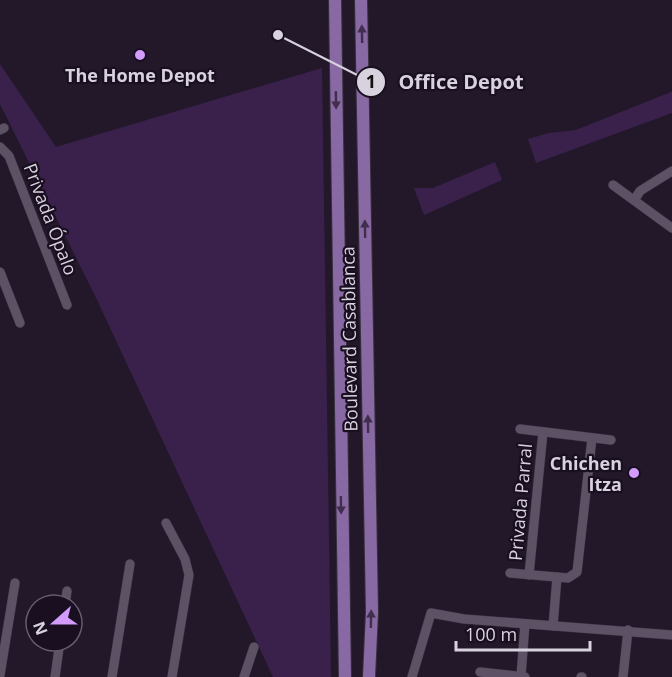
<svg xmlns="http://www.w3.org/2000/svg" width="672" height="677" viewBox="0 0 672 677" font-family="'Open Sans',sans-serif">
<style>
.green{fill:#3a214c}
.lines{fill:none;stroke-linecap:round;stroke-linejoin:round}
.minor-casing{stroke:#38313f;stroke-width:10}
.major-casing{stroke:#38313f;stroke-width:14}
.minor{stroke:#5d5166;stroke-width:9}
.major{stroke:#8969a3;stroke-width:12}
.oneway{fill:#402e4e}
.poi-dot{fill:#d29cfd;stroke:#190f20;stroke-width:2}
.labels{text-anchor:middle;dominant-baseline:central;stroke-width:4.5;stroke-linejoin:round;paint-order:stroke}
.poi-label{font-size:18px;font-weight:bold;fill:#d8d1de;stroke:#190f20}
.street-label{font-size:18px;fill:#d8d1de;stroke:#190f20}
.leader{fill:none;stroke:#d8d1de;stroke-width:2}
.callout-dot{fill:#d8d1de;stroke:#190f20;stroke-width:2}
.mark-label{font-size:18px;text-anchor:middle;font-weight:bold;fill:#111}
.callout-label{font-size:20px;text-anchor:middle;font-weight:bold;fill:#d8d1de;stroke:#190f20;stroke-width:4.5;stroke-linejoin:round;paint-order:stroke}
</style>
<rect width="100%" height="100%" fill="#22182a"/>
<g class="green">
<polygon points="0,64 56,147 322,68 331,677 273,677 98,302 0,104"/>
<polygon points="671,92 672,92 672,113 536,163 528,139 549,133 576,130"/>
<polygon points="495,162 502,180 424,215 414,188 433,188"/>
</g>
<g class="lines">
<g class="minor-casing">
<g id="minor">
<polyline points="0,130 4,128"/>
<polyline points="0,147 9,156 67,305"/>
<polyline points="613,185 672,228"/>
<polyline points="635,199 640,191 672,171"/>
<polyline points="0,272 20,323"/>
<polyline points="520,429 611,440"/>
<polyline points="166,523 185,559 189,575 172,677"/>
<polyline points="510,573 568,578 577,572 592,438"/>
<polyline points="529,575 543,432"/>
<polyline points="65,605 67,591"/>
<polyline points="553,626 557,577"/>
<polyline points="480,672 525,677"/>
<polyline points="0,675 15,583"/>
<polyline points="521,676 525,624"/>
<polyline points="55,677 60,641"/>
<polyline points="112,677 130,564"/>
<polyline points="244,677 254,647"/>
<polyline points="412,677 431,613 464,619 672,635"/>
<polyline points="581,677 582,677"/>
<polyline points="623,677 628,630"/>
</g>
</g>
<g class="major-casing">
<g id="major">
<polyline points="335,0 345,677"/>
<polyline points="361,0 372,612 369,677"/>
</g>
</g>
<use href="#minor" class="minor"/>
<use href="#major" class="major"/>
</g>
<defs><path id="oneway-solid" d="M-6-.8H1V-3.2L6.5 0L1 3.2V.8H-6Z" transform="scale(1.5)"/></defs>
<g class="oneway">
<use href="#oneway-solid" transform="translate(362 34) rotate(-91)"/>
<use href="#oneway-solid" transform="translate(336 100) rotate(89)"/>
<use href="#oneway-solid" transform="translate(365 229) rotate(-91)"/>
<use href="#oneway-solid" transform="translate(368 424) rotate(-91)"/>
<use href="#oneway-solid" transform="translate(341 505) rotate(89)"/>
<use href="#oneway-solid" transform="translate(371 619) rotate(-89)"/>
</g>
<g class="poi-dot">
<circle cx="140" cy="55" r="6"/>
<circle cx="634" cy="473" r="6"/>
</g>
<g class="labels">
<g class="poi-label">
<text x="140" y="75">The Home Depot</text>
<text x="622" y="463" text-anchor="end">Chichen<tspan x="622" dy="21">Itza</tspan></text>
</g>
<g class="street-label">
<text transform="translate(51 219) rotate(69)">Privada Ópalo</text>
<text transform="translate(349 339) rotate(-91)">Boulevard Casablanca</text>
<text transform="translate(520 502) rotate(-85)">Privada Parral</text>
</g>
</g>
<path class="leader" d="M278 35L371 82"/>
<g class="callout-dot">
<circle cx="278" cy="35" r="6"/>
<circle cx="371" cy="82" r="15"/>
</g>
<g class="mark-label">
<text x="371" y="88">1</text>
</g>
<g class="callout-label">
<text x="461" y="89">Office Depot</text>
</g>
<g transform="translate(54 623) rotate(249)"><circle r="28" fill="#190f20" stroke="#655d6c" stroke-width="1.5"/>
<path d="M0-4.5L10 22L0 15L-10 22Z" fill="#d29cfd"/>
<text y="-9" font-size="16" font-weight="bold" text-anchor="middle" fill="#d8d1de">N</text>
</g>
<path d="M456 641v9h134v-9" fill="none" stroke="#d8d1de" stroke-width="3"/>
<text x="465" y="641" font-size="18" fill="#d8d1de" stroke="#190f20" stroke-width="4.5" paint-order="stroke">100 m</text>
</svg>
